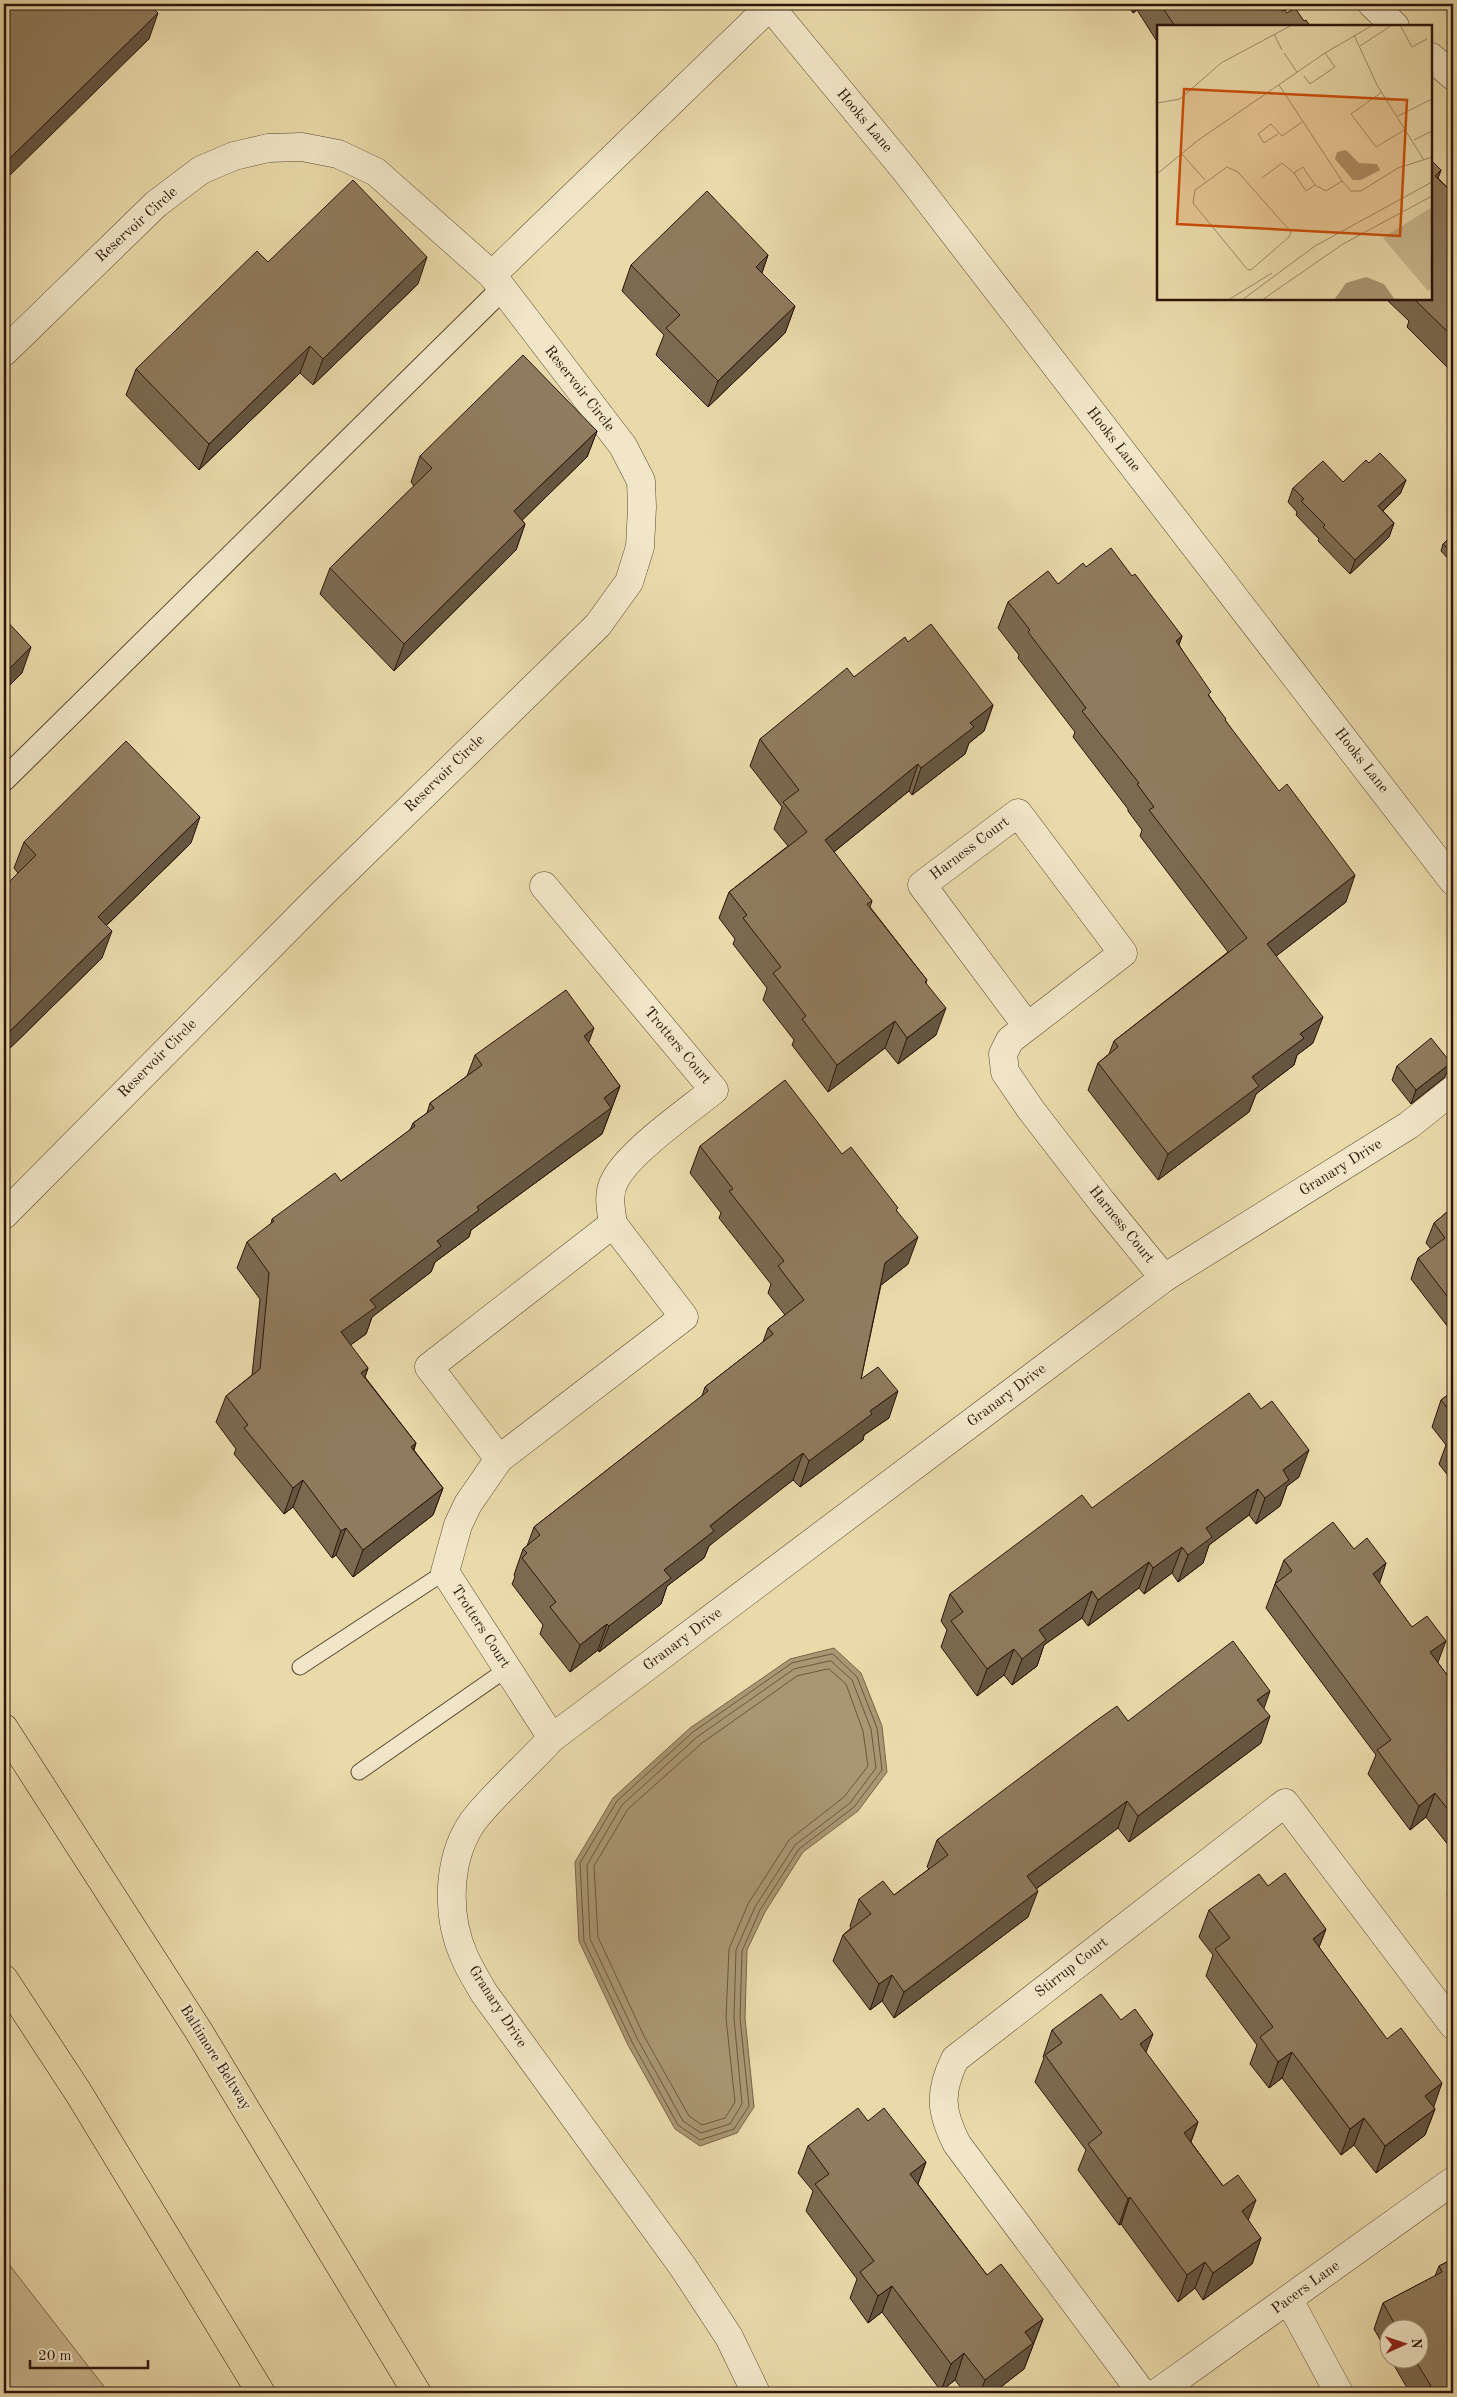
<svg xmlns="http://www.w3.org/2000/svg" width="1457" height="2397" viewBox="0 0 1457 2397" font-family="'Old Standard TT',serif">
<style>
.green{fill:#cab88f;stroke:#7b664c}
.water{fill:#a99773;stroke:#776349}
.lines{fill:none;stroke-linecap:round;stroke-linejoin:round}
.shore{stroke:#6a563e;stroke-width:1}
.service-casing{stroke:#5c4631;stroke-width:17}
.pedestrian-casing{stroke:#5c4631;stroke-width:24}
.minor-casing{stroke:#5c4631;stroke-width:29}
.tertiary-casing{stroke:#5c4631;stroke-width:29}
.motorway-casing{stroke:#2c1409;stroke-width:29}
.service{stroke:#f1e7c8;stroke-width:15}
.pedestrian{stroke:#f1e7c8;stroke-width:22}
.minor{stroke:#f1e7c8;stroke-width:28}
.tertiary{stroke:#f1e7c8;stroke-width:28}
.motorway{stroke:#eadaaa;stroke-width:28}
.wall{fill:#7b6a50;stroke:#2c1409}
.shaded-wall{fill:#645641;stroke:#2c1409}
.building{fill:#8f7b5d;stroke:#2c1409}
.labels{text-anchor:middle;dominant-baseline:central;stroke-width:5;stroke-linejoin:round;paint-order:stroke}
.street-label{font-size:15px;fill:#2c1409;stroke:#f1e7c8}
.inset-road{fill:none;stroke:#9e8b6a;stroke-width:1}
.view{fill:#cc4f0c;fill-opacity:0.15;stroke:#cc4f0c;stroke-width:2.5}
.inset-edge{fill:none;stroke:#2c1409;stroke-width:2.5}
</style>
<rect width="100%" height="100%" fill="#eadaaa"/>
<filter id="stains"><feTurbulence type="fractalNoise" baseFrequency=".004" numOctaves="4"/><feColorMatrix values="0 0 0 0 .2 0 0 0 0 .09 0 0 0 0 .02 0 0 0 .5 -.17"/></filter>
<radialGradient id="worn" r=".72"><stop offset=".6" stop-color="#630" stop-opacity="0"/><stop offset="1" stop-color="#630" stop-opacity=".3"/></radialGradient>
<polygon class="green" points="4,2258 109,2393 4,2393"/>
<polygon class="water" points="834,1648 861,1673 882,1726 887,1772 858,1811 803,1852 765,1912 747,1950 745,2018 754,2107 737,2133 700,2146 675,2129 628,2045 579,1941 575,1862 613,1798 690,1728 790,1659"/>
<g class="lines">
<g class="shore">
<polygon points="833,1654 857,1677 877,1728 882,1770 854,1807 799,1849 760,1910 742,1951 740,2018 749,2106 734,2129 700,2140 678,2125 632,2042 584,1941 580,1863 617,1801 693,1732 792,1663"/>
<polygon points="831,1661 852,1680 871,1729 876,1768 850,1803 795,1845 755,1907 736,1950 734,2018 742,2104 730,2124 701,2133 683,2121 638,2040 590,1939 587,1865 622,1805 697,1737 794,1669"/>
<polygon points="829,1669 846,1684 863,1731 868,1766 844,1797 789,1840 748,1904 729,1949 726,2018 735,2102 725,2118 702,2125 689,2116 644,2036 598,1937 594,1866 628,1809 702,1743 797,1676"/>
</g>
<g class="service-casing">
<g id="service">
<polyline points="300,1667 445,1572"/>
<polyline points="359,1772 507,1669"/>
</g>
</g>
<g class="pedestrian-casing">
<polyline id="pedestrian" points="4,780 502,289"/>
</g>
<g class="minor-casing">
<g id="minor">
<polyline points="1372,4 1395,26"/>
<polyline points="1431,57 1453,76"/>
<polyline points="492,275 770,6"/>
<polyline points="4,352 156,204 201,170 234,156 268,148 302,147 338,154 376,172 492,275 623,446 641,481 642,507 640,547 629,582 598,625 322,894 4,1215"/>
<path d="M544,886L714,1090C688,1111 629,1152 615,1180C607,1194 611,1209 613,1224"/>
<polyline points="1027,1026 922,885 1018,813 1123,953 1010,1040 1003,1054 1005,1072 1031,1110 1102,1202 1164,1278"/>
<polyline points="499,1459 684,1317 613,1224 429,1367 499,1459 468,1504 458,1525 445,1572 552,1738"/>
<polyline points="1289,2300 1339,2393"/>
<path d="M756,2393L729,2337L683,2267L484,1993C477,1981 469,1968 464,1956C445,1913 447,1852 478,1815C501,1788 528,1764 552,1738L1164,1278L1409,1125L1453,1090"/>
<path d="M1142,2393L957,2144C940,2111 939,2092 955,2059L1285,1803L1453,2025"/>
<polyline points="1157,2393 1453,2181"/>
</g>
</g>
<g class="tertiary-casing">
<polyline id="tertiary" points="768,4 905,170 1453,881"/>
</g>
<g class="motorway-casing">
<g id="motorway">
<polyline points="4,1728 198,2030 417,2393"/>
<polyline points="4,1979 78,2092 261,2393"/>
</g>
</g>
<use href="#service" class="service"/>
<use href="#pedestrian" class="pedestrian"/>
<use href="#minor" class="minor"/>
<use href="#tertiary" class="tertiary"/>
<use href="#motorway" class="motorway"/>
</g>
<g class="wall">
<polygon points="1127,4 1278,4 1282,11 1304,21 1310,26 1158,26 1158,43 1137,10 1133,13"/>
<polygon points="1431,160 1441,170 1438,178 1453,193 1453,373 1407,327 1409,321 1386,299 1431,299"/>
<polygon points="768,255 762,273 795,306 785,333 708,407 656,355 664,335 622,291 631,265"/>
<polygon points="268,262 418,284 313,385 300,373 199,470 126,395 136,369"/>
<polygon points="597,431 587,457 522,520 525,524 516,550 394,671 320,594 330,568 414,486 411,482 420,456"/>
<polygon points="1369,463 1406,480 1400,494 1383,511 1394,523 1389,537 1350,574 1318,541 1319,539 1296,515 1297,512 1288,502 1293,488 1343,482"/>
<polygon points="1453,535 1453,564 1441,551 1443,544"/>
<polygon points="1086,567 1132,576 1182,636 1179,645 1210,697 1346,902 1276,956 1313,1043 1297,1055 1294,1065 1256,1094 1249,1112 1158,1180 1088,1090 1098,1063 1109,1054 1114,1041 1228,952 1140,836 1142,830 1128,811 1128,809 1073,737 1075,732 1018,658 1019,655 998,628 1008,602 1058,584"/>
<polygon points="908,642 993,705 984,731 969,743 965,754 912,795 909,791 834,852 872,901 870,907 927,980 926,983 936,1035 898,1064 885,1048 828,1092 792,1045 794,1040 763,1000 767,988 733,944 735,939 719,918 729,892 788,846 774,829 782,807 750,766 760,739 854,677"/>
<polygon points="24,842 191,843 106,926 102,958 4,1054 4,887 18,873 14,868"/>
<polygon points="589,1043 620,1086 602,1134 471,1230 469,1237 435,1262 431,1272 372,1317 366,1334 350,1345 368,1368 365,1377 416,1443 414,1450 443,1488 433,1515 353,1577 336,1555 332,1558 293,1507 284,1514 234,1454 236,1449 216,1422 226,1396 252,1375 260,1299 237,1268 247,1242 271,1224 272,1219 341,1181 410,1130 413,1123 427,1113 430,1103 467,1076 475,1055"/>
<polygon points="1397,1066 1445,1077 1411,1104 1392,1080"/>
<polygon points="700,1146 842,1154 897,1211 908,1264 881,1285 861,1379 889,1418 864,1435 863,1440 800,1487 793,1480 721,1535 709,1546 704,1558 667,1586 661,1604 599,1652 598,1650 570,1672 540,1634 543,1625 512,1584 515,1577 514,1575 523,1549 527,1546 534,1527 702,1396 705,1387 763,1342 768,1328 785,1315 768,1293 771,1284 719,1218 721,1213 690,1173"/>
<polygon points="1453,1207 1453,1323 1448,1327 1411,1279 1418,1258 1431,1249 1426,1243 1434,1223"/>
<polygon points="1453,1391 1453,1482 1439,1464 1446,1445 1432,1427 1441,1400"/>
<polygon points="1299,1477 1287,1486 1280,1506 1256,1524 1249,1515 1209,1545 1203,1563 1178,1582 1172,1573 1144,1594 1139,1588 1088,1626 1082,1618 1044,1645 1037,1666 1012,1685 1004,1675 977,1696 941,1647 947,1630 941,1621 950,1594 1092,1508"/>
<polygon points="1354,1549 1386,1563 1379,1583 1453,1683 1453,1851 1426,1817 1410,1830 1368,1774 1376,1755 1266,1608 1284,1560"/>
<polygon points="1128,1721 1261,1743 1129,1842 1118,1828 1036,1889 1028,1917 894,2018 882,2001 870,2010 833,1961 843,1935 851,1928 850,1926 859,1899 894,1895 929,1869 927,1867 937,1840"/>
<polygon points="1453,1878 1453,1903 1447,1895"/>
<polygon points="1268,1886 1326,1929 1319,1947 1435,2109 1425,2135 1376,2173 1354,2145 1341,2155 1282,2078 1269,2088 1250,2064 1257,2045 1206,1976 1213,1955 1199,1937 1209,1910"/>
<polygon points="1052,2030 1146,2053 1198,2122 1191,2142 1261,2238 1252,2264 1203,2300 1195,2288 1178,2302 1121,2224 1119,2225 1078,2170 1086,2150 1035,2082 1044,2058 1043,2057"/>
<polygon points="868,2121 926,2162 918,2184 987,2275 1043,2319 1024,2369 993,2393 965,2393 955,2380 941,2391 882,2312 868,2323 850,2298 857,2279 806,2211 813,2191 798,2173 808,2146"/>
<polygon points="1453,2259 1453,2393 1410,2393 1391,2360 1420,2360 1420,2330 1390,2330 1390,2357 1374,2329 1383,2303 1435,2276 1439,2266"/>
</g>
<g class="shaded-wall">
<polygon points="1136,4 1139,4 1137,10 1133,13"/>
<polygon points="158,13 149,39 4,181 4,164"/>
<polygon points="1441,170 1431,196 1435,176"/>
<polygon points="768,255 759,281 756,267"/>
<polygon points="427,257 418,284 313,385 323,359"/>
<polygon points="795,306 785,333 708,407 718,381"/>
<polygon points="310,346 300,373 199,470 209,444"/>
<polygon points="597,431 587,457 504,538 514,511"/>
<polygon points="1406,480 1400,494 1373,520 1378,506"/>
<polygon points="1394,523 1389,537 1350,574 1355,560"/>
<polygon points="525,524 516,550 394,671 404,644"/>
<polygon points="1182,636 1172,663 1176,641"/>
<polygon points="31,647 22,673 4,691 4,674"/>
<polygon points="993,705 984,731 969,743 965,754 912,795 921,768 970,723"/>
<polygon points="918,764 909,791 815,867 825,840"/>
<polygon points="200,817 191,843 88,943 98,917"/>
<polygon points="1355,875 1346,902 1257,971 1267,944"/>
<polygon points="112,931 102,958 4,1054 4,1037"/>
<polygon points="946,1008 936,1035 898,1064 907,1038"/>
<polygon points="1323,1017 1313,1043 1297,1055 1294,1065 1256,1094 1249,1112 1158,1180 1168,1154 1300,1034"/>
<polygon points="895,1021 885,1048 828,1092 837,1065"/>
<polygon points="594,1028 584,1055 584,1036"/>
<polygon points="1451,1063 1445,1077 1411,1104 1416,1090"/>
<polygon points="620,1086 602,1134 471,1230 469,1237 435,1262 431,1272 372,1317 366,1334 331,1359 341,1332 370,1300 437,1241 604,1098"/>
<polygon points="918,1237 908,1264 876,1289 885,1263"/>
<polygon points="1453,1313 1453,1323 1448,1327"/>
<polygon points="368,1368 359,1394 361,1373"/>
<polygon points="898,1391 889,1418 864,1435 863,1440 800,1487 809,1461 870,1411"/>
<polygon points="416,1443 406,1469 411,1447"/>
<polygon points="1309,1450 1299,1477 1287,1486 1280,1506 1256,1524 1265,1498 1283,1470"/>
<polygon points="803,1453 793,1480 709,1546 704,1558 667,1586 661,1604 599,1652 609,1626 664,1570 710,1526 731,1509"/>
<polygon points="303,1480 293,1507 284,1514 293,1488"/>
<polygon points="443,1488 433,1515 353,1577 363,1550"/>
<polygon points="1258,1489 1249,1515 1209,1545 1203,1563 1178,1582 1188,1555 1206,1528"/>
<polygon points="346,1528 336,1555 332,1558 341,1531"/>
<polygon points="1182,1547 1172,1573 1144,1594 1153,1568"/>
<polygon points="1149,1562 1139,1588 1088,1626 1098,1600"/>
<polygon points="1386,1563 1378,1588 1373,1574"/>
<polygon points="1092,1591 1082,1618 1044,1645 1037,1666 1012,1685 1022,1659 1039,1630"/>
<polygon points="607,1624 598,1650 570,1672 580,1645"/>
<polygon points="1446,1641 1437,1665 1430,1652"/>
<polygon points="1014,1649 1004,1675 977,1696 987,1669"/>
<polygon points="1270,1691 1261,1717 1257,1700"/>
<polygon points="1270,1716 1261,1743 1129,1842 1138,1816"/>
<polygon points="1435,1793 1426,1817 1410,1830 1419,1806"/>
<polygon points="1127,1801 1118,1828 1017,1903 1027,1876"/>
<polygon points="1038,1891 1028,1917 894,2018 904,1992"/>
<polygon points="1326,1929 1316,1955 1313,1939"/>
<polygon points="892,1975 882,2001 870,2010 879,1984"/>
<polygon points="1153,2034 1143,2060 1140,2044"/>
<polygon points="1292,2052 1282,2078 1269,2088 1278,2062"/>
<polygon points="1442,2083 1433,2109 1425,2096"/>
<polygon points="1435,2109 1425,2135 1376,2173 1385,2146"/>
<polygon points="1364,2118 1354,2145 1341,2155 1350,2129"/>
<polygon points="1198,2122 1188,2149 1184,2133"/>
<polygon points="926,2162 916,2189 910,2174"/>
<polygon points="1130,2197 1121,2224 1119,2225 1128,2199"/>
<polygon points="1256,2200 1246,2226 1242,2211"/>
<polygon points="1261,2238 1252,2264 1203,2300 1213,2273"/>
<polygon points="1205,2262 1195,2288 1178,2302 1187,2275"/>
<polygon points="892,2286 882,2312 868,2323 878,2296"/>
<polygon points="1043,2319 1024,2369 993,2393 980,2393 985,2380 1025,2332"/>
<polygon points="964,2353 955,2380 941,2391 951,2364"/>
</g>
<g class="building">
<polygon points="4,4 149,4 158,13 4,164"/>
<polygon points="1160,4 1278,4 1282,11 1285,10 1287,13 1295,8 1304,21 1306,20 1310,26 1175,26"/>
<polygon points="1431,160 1441,170 1435,176 1453,193 1453,337 1416,301 1418,299 1431,299"/>
<polygon points="353,180 427,257 323,359 310,346 209,444 136,369 257,251 268,262"/>
<polygon points="707,191 768,255 756,267 795,306 718,381 666,328 680,315 631,265"/>
<polygon points="523,355 597,431 514,511 525,524 404,644 330,568 432,468 420,456"/>
<polygon points="1380,453 1406,480 1378,506 1394,523 1355,560 1323,527 1325,525 1301,501 1304,499 1293,488 1323,461 1343,482 1366,460 1369,463"/>
<polygon points="1453,535 1453,554 1443,544"/>
<polygon points="1111,548 1132,576 1135,574 1182,636 1176,641 1211,692 1208,695 1226,719 1225,720 1279,791 1287,784 1355,875 1267,944 1323,1017 1300,1034 1304,1038 1252,1077 1259,1086 1168,1154 1098,1063 1118,1047 1114,1041 1247,938 1149,810 1154,807 1137,784 1139,783 1082,711 1086,708 1028,632 1030,630 1008,602 1048,571 1058,584 1083,563 1086,567"/>
<polygon points="4,618 31,647 4,674"/>
<polygon points="931,624 993,705 970,723 974,727 921,768 918,764 825,840 872,901 867,904 927,980 925,982 946,1008 907,1038 895,1021 837,1065 802,1019 806,1016 773,973 781,967 743,918 747,915 729,892 807,832 783,802 799,790 760,739 847,668 854,677 905,637 908,642"/>
<polygon points="126,741 200,817 98,917 112,931 4,1037 4,887 36,855 24,842"/>
<polygon points="566,990 594,1028 584,1036 620,1086 604,1098 611,1108 477,1207 479,1210 437,1241 441,1246 370,1300 376,1307 341,1332 368,1368 361,1373 416,1443 411,1447 443,1488 363,1550 346,1528 341,1531 303,1480 293,1488 244,1428 248,1425 226,1396 260,1369 269,1273 247,1242 274,1221 272,1219 335,1173 341,1181 415,1126 413,1123 434,1108 430,1103 482,1065 475,1055"/>
<polygon points="1431,1038 1451,1063 1416,1090 1397,1066"/>
<polygon points="785,1080 842,1154 851,1147 898,1208 896,1210 918,1237 885,1263 861,1379 878,1367 898,1391 870,1411 872,1414 809,1461 803,1453 731,1509 710,1526 714,1531 664,1570 671,1578 609,1626 607,1624 580,1645 550,1607 556,1602 522,1558 527,1553 523,1549 540,1535 534,1527 708,1391 705,1387 773,1334 768,1328 804,1300 778,1266 784,1261 729,1191 733,1189 700,1146"/>
<polygon points="1453,1207 1453,1304 1418,1258 1445,1238 1434,1223"/>
<polygon points="1453,1391 1453,1415 1441,1400"/>
<polygon points="1249,1393 1261,1409 1272,1401 1309,1450 1283,1470 1289,1480 1265,1498 1258,1489 1206,1528 1212,1537 1188,1555 1182,1547 1153,1568 1149,1562 1098,1600 1092,1591 1039,1630 1046,1640 1022,1659 1014,1649 987,1669 951,1621 963,1612 950,1594 1082,1495 1092,1508"/>
<polygon points="1453,1434 1453,1444 1448,1438"/>
<polygon points="1333,1522 1354,1549 1367,1538 1386,1563 1373,1574 1412,1627 1427,1616 1446,1641 1430,1652 1453,1683 1453,1816 1435,1793 1419,1806 1377,1750 1391,1740 1275,1584 1292,1571 1284,1560"/>
<polygon points="1233,1641 1270,1691 1257,1700 1270,1716 1138,1816 1127,1801 1027,1876 1038,1891 904,1992 892,1975 879,1984 843,1935 871,1914 859,1899 883,1881 894,1895 948,1855 937,1840 1093,1723 1117,1706 1128,1721"/>
<polygon points="1285,1873 1326,1929 1313,1939 1387,2039 1401,2028 1442,2083 1425,2096 1435,2109 1385,2146 1364,2118 1350,2129 1292,2052 1278,2062 1260,2037 1273,2027 1215,1949 1230,1938 1209,1910 1259,1874 1268,1886"/>
<polygon points="1101,1994 1121,2020 1135,2009 1153,2034 1140,2044 1198,2122 1184,2133 1223,2186 1238,2175 1256,2200 1242,2211 1261,2238 1213,2273 1205,2262 1187,2275 1130,2197 1128,2199 1088,2144 1102,2133 1045,2055 1062,2043 1052,2030"/>
<polygon points="858,2108 868,2121 884,2108 926,2162 910,2174 987,2275 1001,2264 1043,2319 1025,2332 1033,2343 985,2380 964,2353 951,2364 892,2286 878,2296 860,2272 874,2261 815,2184 829,2174 808,2146"/>
<polygon points="1453,2259 1453,2393 1429,2393 1426,2389 1431,2386 1415,2360 1420,2360 1420,2330 1398,2330 1383,2303 1442,2272 1439,2266"/>
</g>
<g class="labels">
<g class="street-label">
<text transform="translate(864 121) rotate(50)">Hooks Lane</text>
<text transform="translate(137 225) rotate(-42)">Reservoir Circle</text>
<text transform="translate(579 389) rotate(52)">Reservoir Circle</text>
<text transform="translate(1113 440) rotate(52)">Hooks Lane</text>
<text transform="translate(1361 761) rotate(52)">Hooks Lane</text>
<text transform="translate(445 774) rotate(-44)">Reservoir Circle</text>
<text transform="translate(970 849) rotate(-37)">Harness Court</text>
<text transform="translate(677 1046) rotate(50)">Trotters Court</text>
<text transform="translate(158 1059) rotate(-45)">Reservoir Circle</text>
<text transform="translate(1341 1168) rotate(-32)">Granary Drive</text>
<text transform="translate(1121 1225) rotate(51)">Harness Court</text>
<text transform="translate(1007 1396) rotate(-37)">Granary Drive</text>
<text transform="translate(480 1627) rotate(57)">Trotters Court</text>
<text transform="translate(683 1640) rotate(-37)">Granary Drive</text>
<text transform="translate(1072 1968) rotate(-38)">Stirrup Court</text>
<text transform="translate(497 2007) rotate(57)">Granary Drive</text>
<text transform="translate(215 2058) rotate(58)">Baltimore Beltway</text>
<text transform="translate(1306 2288) rotate(-36)">Pacers Lane</text>
</g>
</g>
<g transform="translate(1157 25)">
<rect width="275" height="275" fill="#eadaaa"/>
<path d="M275,182V263L271,266L226,213Z" fill="#cab88f"/>
<path d="M189,125L202,138L220,139L223,145L204,155H196L178,134L180,127ZM209,252L227,259L238,275H177L189,258Z" fill="#a99773"/>
<path class="inset-road" d="M243,0L255,22L270,14M117,9L125,25M197,10L220,60L267,135M203,21L235,0M127,28L140,47M147,51L153,59L178,42L168,28M122,60L185,156L194,166H204L241,143L275,132M225,67L194,89L219,122L249,104M0,78L23,74L64,38L135,0M241,91L275,74M121,109L107,118L101,109L114,99L125,111L145,97M257,115L275,106M24,128L48,155M70,142L81,147L134,207L132,212L94,245L90,244L36,178L38,165ZM0,149L40,116L168,28L216,0M105,153L125,138L137,148M158,160L146,142L137,148L149,166L158,160L169,166L185,156M71,275L115,248M85,275L158,221L275,157M105,275L186,219L275,171"/>
<path class="view" d="M27,64L250,75L243,211L20,199Z"/>
<rect width="275" height="275" class="inset-edge"/>
</g>
<rect width="1457" height="2397" fill="none" stroke="#eadaaa" stroke-width="20"/>
<rect x="5" y="5" width="1447" height="2387" fill="none" stroke="#2c1409" stroke-width="2.5"/>
<rect x="10" y="10" width="1437" height="2377" fill="none" stroke="#2c1409"/>
<g transform="translate(1404 2344) rotate(87)"><circle r="24" fill="#f1e7c8" stroke="#a2937c"/>
<path d="M0-4L9 19L0 12L-9 19Z" fill="#8f2418"/>
<text y="-8" font-size="14" font-weight="bold" text-anchor="middle" fill="#2c1409">N</text>
</g>
<path d="M30 2360v8h118v-8" fill="none" stroke="#2c1409" stroke-width="2.5"/>
<text x="38" y="2360" font-size="15" fill="#2c1409" stroke="#f1e7c8" stroke-width="4" paint-order="stroke">20 m</text>
<rect width="100%" height="100%" filter="url(#stains)"/>
<rect width="100%" height="100%" fill="url(#worn)"/>
</svg>
